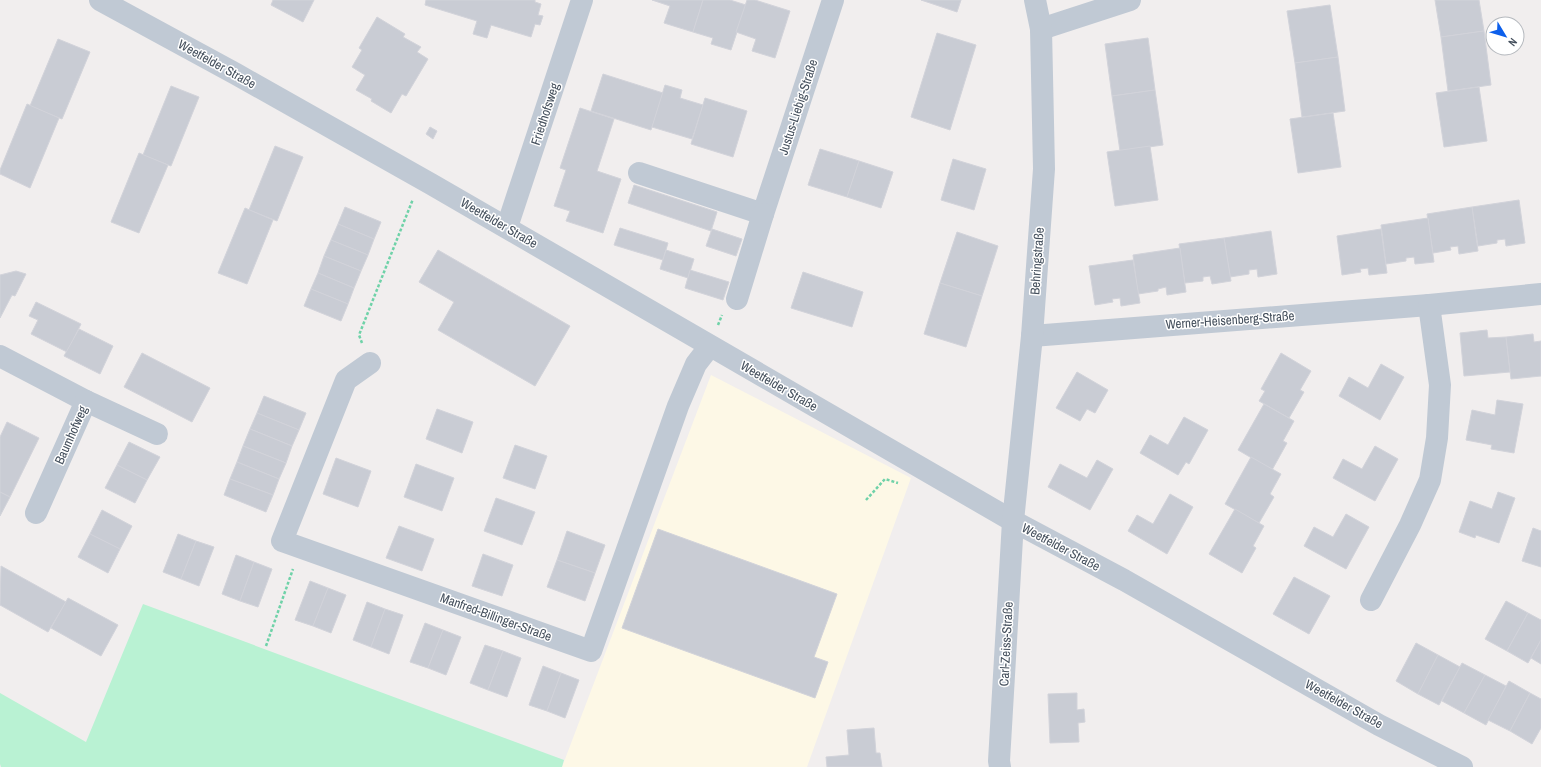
<svg xmlns="http://www.w3.org/2000/svg" width="1541" height="767" viewBox="0 0 1541 767" font-family="'Archivo Narrow',sans-serif">
<style>
.commercial{fill:#fdf8e6}
.green{fill:#b9f2d3}
.building{fill:#c9ccd4;stroke:#d2d3da}
.lines{fill:none;stroke-linecap:round;stroke-linejoin:round}
.path{stroke:#6fd2a8;stroke-width:2.5;stroke-dasharray:3 2;stroke-linecap:butt}
.minor{stroke:#c0c9d4;stroke-width:22}
.labels{text-anchor:middle;dominant-baseline:central;stroke-width:3;stroke-linejoin:round;paint-order:stroke}
.street-label{font-size:13px;fill:#45505d;stroke:#fff}
</style>
<rect width="100%" height="100%" fill="#f1eeee"/>
<polygon class="commercial" points="711,375 911,478 807,767 562,767"/>
<polygon class="green" points="143,604 564,760 562,767 1,767 0,764 0,693 86,742"/>
<g class="building">
<polygon points="273,0 314,0 303,22 271,5"/>
<polygon points="426,0 535,0 535,2 541,4 538,15 543,16 540,25 535,24 531,37 491,25 487,38 473,34 477,21 425,5"/>
<polygon points="652,0 703,0 693,32 664,23 670,6"/>
<polygon points="703,0 730,0 746,5 731,50 711,44 713,38 693,32"/>
<polygon points="747,0 755,0 790,11 775,58 752,51 756,39 736,32"/>
<polygon points="921,0 961,0 957,12"/>
<polygon points="1435,0 1479,0 1484,31 1441,37"/>
<polygon points="1330,5 1338,57 1295,63 1287,11"/>
<polygon points="377,17 405,34 403,37 421,47 417,52 428,59 406,96 402,94 391,113 371,101 372,99 356,90 365,75 352,67 362,50 359,48"/>
<polygon points="1484,31 1491,85 1448,91 1441,37"/>
<polygon points="937,33 976,45 950,130 911,117"/>
<polygon points="1148,38 1155,90 1112,96 1105,44"/>
<polygon points="58,39 90,52 62,119 30,106"/>
<polygon points="1338,57 1345,111 1302,117 1295,63"/>
<polygon points="603,74 663,93 651,130 591,111"/>
<polygon points="665,85 682,90 680,98 703,105 692,139 652,127"/>
<polygon points="171,86 199,97 171,166 143,155"/>
<polygon points="1479,87 1487,141 1444,147 1436,93"/>
<polygon points="1155,90 1163,145 1120,151 1112,96"/>
<polygon points="705,98 747,111 733,157 691,144"/>
<polygon points="27,104 59,118 30,188 0,174 0,170"/>
<polygon points="580,108 614,119 597,171 621,179 603,233 566,221 570,211 554,206 566,170 560,168"/>
<polygon points="1333,113 1341,167 1298,173 1290,119"/>
<polygon points="430,127 437,131 433,139 426,134"/>
<polygon points="275,146 303,157 277,221 249,210"/>
<polygon points="1150,146 1158,200 1115,206 1107,152"/>
<polygon points="820,149 859,161 847,197 808,185"/>
<polygon points="139,153 168,165 139,233 111,222"/>
<polygon points="953,159 986,169 974,210 941,200"/>
<polygon points="859,161 893,172 881,208 847,197"/>
<polygon points="634,185 717,212 711,231 628,203"/>
<polygon points="1519,200 1525,243 1506,246 1505,239 1497,240 1497,243 1478,246 1472,207"/>
<polygon points="345,207 381,222 374,239 338,224"/>
<polygon points="1472,207 1478,251 1459,254 1458,246 1450,247 1451,250 1433,253 1427,214"/>
<polygon points="245,208 273,220 247,284 218,273"/>
<polygon points="1428,218 1434,262 1415,264 1414,257 1406,258 1406,261 1386,264 1381,225"/>
<polygon points="338,224 374,239 368,255 331,240"/>
<polygon points="620,228 668,243 663,260 614,245"/>
<polygon points="712,229 742,239 736,256 706,246"/>
<polygon points="1381,229 1387,273 1369,275 1368,268 1360,269 1361,272 1342,275 1337,236"/>
<polygon points="1271,231 1277,274 1258,277 1257,269 1249,270 1249,274 1230,277 1224,238"/>
<polygon points="957,232 998,246 982,296 940,283"/>
<polygon points="1224,238 1231,281 1212,284 1210,276 1203,277 1203,281 1185,283 1179,244"/>
<polygon points="331,240 368,255 361,271 324,256"/>
<polygon points="1180,248 1186,292 1167,295 1166,287 1158,289 1158,291 1138,294 1133,255"/>
<polygon points="438,250 570,326 535,386 438,330 454,302 419,282"/>
<polygon points="666,250 694,259 688,278 660,269"/>
<polygon points="324,256 361,271 354,288 318,273"/>
<polygon points="1133,260 1140,303 1121,306 1120,298 1112,299 1113,302 1095,305 1089,266"/>
<polygon points="690,270 729,282 723,300 685,288"/>
<polygon points="16,271 26,274 15,296 12,295 0,318 0,275"/>
<polygon points="803,272 863,292 852,327 791,308"/>
<polygon points="318,273 354,288 348,304 311,289"/>
<polygon points="940,283 982,296 966,347 924,334"/>
<polygon points="311,289 348,304 341,321 304,306"/>
<polygon points="36,302 81,324 67,352 31,334 38,320 29,316"/>
<polygon points="79,329 113,346 100,374 64,356"/>
<polygon points="1487,330 1488,338 1506,337 1510,372 1464,376 1460,333"/>
<polygon points="1533,334 1534,342 1541,341 1541,376 1511,379 1506,337"/>
<polygon points="142,353 210,388 192,422 124,387"/>
<polygon points="1281,353 1311,371 1300,390 1304,392 1289,418 1259,401 1265,391 1261,389"/>
<polygon points="1381,364 1404,377 1380,420 1339,396 1349,377 1368,388"/>
<polygon points="1077,372 1108,390 1095,413 1087,409 1080,421 1056,408"/>
<polygon points="264,396 306,413 299,430 257,413"/>
<polygon points="1497,400 1523,404 1514,453 1491,449 1492,445 1466,440 1472,410 1495,415"/>
<polygon points="1264,404 1294,421 1283,441 1287,443 1272,470 1238,450"/>
<polygon points="437,409 473,422 462,453 426,439"/>
<polygon points="257,413 299,430 292,446 250,429"/>
<polygon points="1184,417 1208,430 1189,464 1186,462 1178,475 1140,453 1150,435 1168,445"/>
<polygon points="7,422 39,438 10,497 0,492 0,437"/>
<polygon points="250,429 292,446 286,463 243,446"/>
<polygon points="129,442 160,457 147,480 117,465"/>
<polygon points="515,445 547,456 535,489 503,478"/>
<polygon points="243,446 286,463 279,479 237,462"/>
<polygon points="1375,446 1398,459 1375,501 1333,478 1343,459 1362,469"/>
<polygon points="1251,457 1281,474 1270,494 1274,497 1259,523 1225,504"/>
<polygon points="336,458 371,471 358,507 323,494"/>
<polygon points="1097,460 1113,469 1090,510 1048,487 1060,464 1087,478"/>
<polygon points="237,462 279,479 273,495 230,479"/>
<polygon points="416,464 454,478 442,511 404,497"/>
<polygon points="117,465 147,480 135,503 105,488"/>
<polygon points="230,479 273,495 266,512 224,495"/>
<polygon points="0,492 10,497 0,516"/>
<polygon points="1498,492 1515,498 1499,543 1476,535 1475,538 1459,532 1470,501 1492,509"/>
<polygon points="1170,494 1193,507 1167,554 1128,531 1137,515 1153,524"/>
<polygon points="496,498 535,512 522,545 484,531"/>
<polygon points="1235,509 1264,526 1253,546 1256,548 1242,573 1209,554"/>
<polygon points="102,510 132,526 120,549 90,534"/>
<polygon points="1346,514 1369,527 1346,569 1304,546 1314,527 1333,537"/>
<polygon points="399,526 434,539 422,571 386,558"/>
<polygon points="1533,528 1541,531 1541,567 1522,561"/>
<polygon points="658,529 837,594 814,657 828,662 815,698 622,628"/>
<polygon points="567,531 605,545 595,573 557,560"/>
<polygon points="90,534 120,549 108,573 78,557"/>
<polygon points="178,534 196,541 181,579 163,572"/>
<polygon points="196,541 214,547 199,586 181,579"/>
<polygon points="483,554 513,565 502,596 472,586"/>
<polygon points="236,555 254,562 240,601 222,594"/>
<polygon points="557,560 595,573 585,601 547,587"/>
<polygon points="254,562 272,569 258,607 240,601"/>
<polygon points="1,566 66,602 48,632 0,605"/>
<polygon points="1294,577 1330,596 1309,634 1273,614"/>
<polygon points="310,581 328,588 313,626 295,620"/>
<polygon points="328,588 346,595 331,633 313,626"/>
<polygon points="68,598 118,625 101,656 51,628"/>
<polygon points="1506,601 1528,613 1507,651 1485,639"/>
<polygon points="367,602 385,609 371,647 353,640"/>
<polygon points="385,609 403,615 389,654 371,647"/>
<polygon points="1528,613 1541,620 1541,640 1528,663 1507,651"/>
<polygon points="425,623 443,630 428,668 410,662"/>
<polygon points="443,630 461,637 446,675 428,668"/>
<polygon points="1541,640 1541,664 1531,658"/>
<polygon points="1416,643 1438,655 1418,694 1396,681"/>
<polygon points="485,645 503,651 488,690 470,683"/>
<polygon points="503,651 521,658 507,697 488,690"/>
<polygon points="1438,655 1460,667 1439,705 1418,694"/>
<polygon points="1462,663 1485,675 1464,713 1442,701"/>
<polygon points="543,666 561,673 547,711 529,705"/>
<polygon points="561,673 579,680 565,718 547,711"/>
<polygon points="1485,675 1506,686 1486,725 1464,713"/>
<polygon points="1509,681 1530,693 1510,731 1488,720"/>
<polygon points="1077,693 1077,710 1084,709 1085,722 1078,723 1079,742 1050,743 1048,694"/>
<polygon points="1530,693 1541,699 1541,728 1532,744 1510,731"/>
<polygon points="874,728 876,753 880,753 882,767 827,767 826,757 849,755 847,730"/>
</g>
<g class="lines">
<g class="path">
<polyline points="718,325 722,315"/>
<polyline points="362,343 359,335 413,199"/>
<polyline points="866,500 885,479 898,483"/>
<polyline points="266,646 293,569"/>
</g>
<g class="minor">
<polyline points="100,0 236,74 431,184 1013,521 1124,580 1379,725 1462,767"/>
<polyline points="1041,29 1130,0"/>
<polyline points="639,173 763,214 833,0"/>
<polyline points="507,227 582,0"/>
<polyline points="737,299 763,214"/>
<polyline points="1032,336 1429,305 1541,294"/>
<polyline points="0,356 86,401 36,513"/>
<polyline points="370,363 346,380 282,541 591,651 678,406 696,364 710,346"/>
<polyline points="86,401 157,434"/>
<polyline points="1371,600 1410,525 1430,480 1437,438 1440,385 1429,305"/>
<polyline points="1000,767 999,761 1013,521 1032,336 1044,169 1041,29 1035,0"/>
</g>
</g>
<g class="labels">
<g class="street-label">
<text transform="translate(217 64) rotate(29)">Weetfelder Straße</text>
<text transform="translate(798 107) rotate(-72)">Justus-Liebig-Straße</text>
<text transform="translate(545 114) rotate(-72)">Friedhofsweg</text>
<text transform="translate(499 223) rotate(30)">Weetfelder Straße</text>
<text transform="translate(1037 261) rotate(-86)">Behringstraße</text>
<text transform="translate(1230 320) rotate(-4)">Werner-Heisenberg-Straße</text>
<text transform="translate(779 386) rotate(30)">Weetfelder Straße</text>
<text transform="translate(71 435) rotate(-66)">Baumhofweg</text>
<text transform="translate(1061 547) rotate(28)">Weetfelder Straße</text>
<text transform="translate(496 617) rotate(20)">Manfred-Billinger-Straße</text>
<text transform="translate(1006 644) rotate(-87)">Carl-Zeiss-Straße</text>
<text transform="translate(1344 704) rotate(29)">Weetfelder Straße</text>
</g>
</g>
<g transform="translate(1505 36) rotate(128)"><circle r="19" fill="#ffffff" stroke="#b5b9be"/>
<path d="M0-3L7 15L0 10L-7 15Z" fill="#0d5feb"/>
<text y="-6" font-size="11" font-weight="bold" text-anchor="middle" fill="#45505d">N</text>
</g>
</svg>
